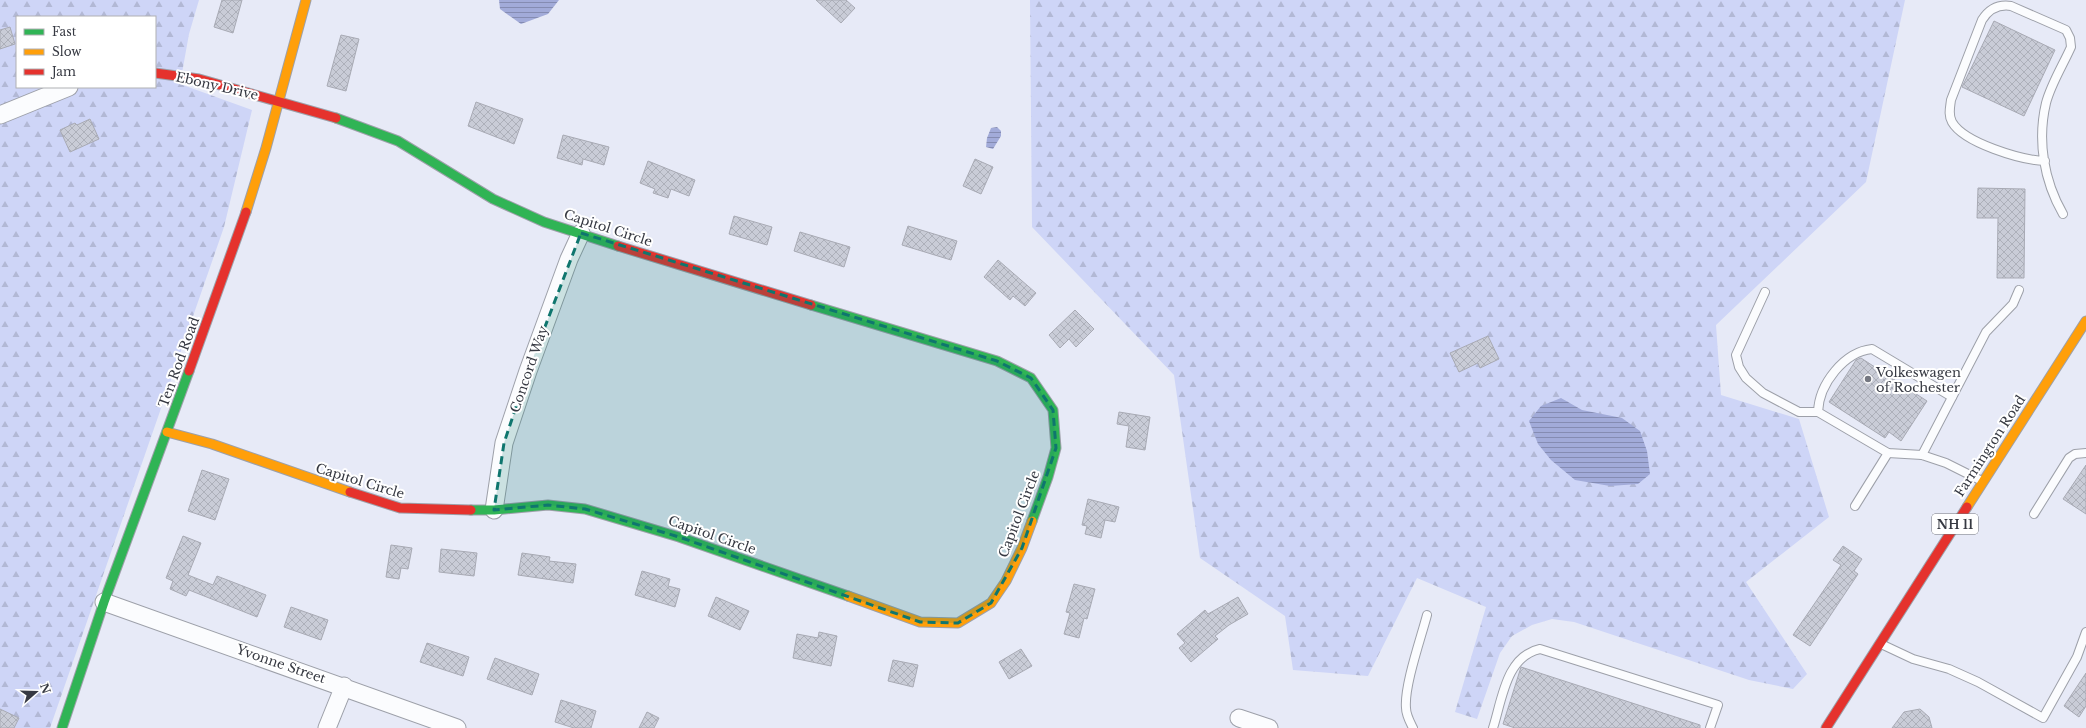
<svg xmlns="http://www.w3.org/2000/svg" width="2086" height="728" viewBox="0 0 2086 728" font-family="'Libre Baskerville',serif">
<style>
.forest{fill:url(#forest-firs);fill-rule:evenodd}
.water{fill:url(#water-rules)}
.building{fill:url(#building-cross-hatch);stroke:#a8aab4}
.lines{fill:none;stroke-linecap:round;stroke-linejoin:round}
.lane-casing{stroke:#9da0a9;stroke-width:10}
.street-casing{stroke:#9da0a9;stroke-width:19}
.fast-casing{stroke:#9da0a9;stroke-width:11}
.slow-casing{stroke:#9da0a9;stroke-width:11}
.jam-casing{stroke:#9da0a9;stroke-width:11}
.lane{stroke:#fbfcfe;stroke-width:8}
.street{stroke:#fbfcfe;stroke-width:17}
.fast{stroke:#30b455;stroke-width:9}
.slow{stroke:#ff9f0a;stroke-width:9}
.jam{stroke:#e5322d;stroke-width:9}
.marked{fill:#0f766e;fill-opacity:0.2;stroke:#0f766e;stroke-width:3;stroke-dasharray:8 5;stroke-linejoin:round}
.poi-dot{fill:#747781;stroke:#fff;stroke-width:1.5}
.labels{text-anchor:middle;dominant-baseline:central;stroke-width:4;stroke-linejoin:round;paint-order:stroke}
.shield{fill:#fff;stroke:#72747b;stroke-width:1}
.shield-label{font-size:12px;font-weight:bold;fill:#363942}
.street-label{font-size:13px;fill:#363942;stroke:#fff}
.poi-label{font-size:13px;fill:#363942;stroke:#fff;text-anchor:start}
</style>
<defs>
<pattern id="forest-firs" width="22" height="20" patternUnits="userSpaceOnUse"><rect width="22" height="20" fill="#ced5f7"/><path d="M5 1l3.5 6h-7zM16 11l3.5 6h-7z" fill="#b2b8d5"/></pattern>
<pattern id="water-rules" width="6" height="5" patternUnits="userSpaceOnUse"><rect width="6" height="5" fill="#a2abd9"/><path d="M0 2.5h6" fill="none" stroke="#858cb2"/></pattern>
<pattern id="building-cross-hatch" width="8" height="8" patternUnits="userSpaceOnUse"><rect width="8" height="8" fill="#c9ccd7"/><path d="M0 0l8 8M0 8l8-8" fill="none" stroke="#adb0ba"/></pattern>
</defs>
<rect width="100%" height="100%" fill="#e7eaf7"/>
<g class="forest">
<path d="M0,0H199L189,34L180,84L252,110L224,227L50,728H0ZM17,17H155V87H17Z"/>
<polygon points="1030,0 1905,0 1866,182 1716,325 1721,395 1799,419 1829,517 1746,582 1807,674 1793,689 1749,680 1574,622 1552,619 1532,625 1512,636 1500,653 1477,719 1455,712 1486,607 1417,578 1368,676 1293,670 1285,616 1200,558 1174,375 1032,227"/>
</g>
<g class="water">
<polygon points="499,0 559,0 548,14 521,24 500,9"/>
<polygon points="997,127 1001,131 1001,136 993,149 986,147 987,138 991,128"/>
<polygon points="1561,398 1582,410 1622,418 1640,431 1647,451 1650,474 1638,484 1610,486 1575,480 1551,460 1538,444 1529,421 1541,406"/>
</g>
<g class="building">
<polygon points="222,0 242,0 233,33 214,27"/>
<polygon points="816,0 846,0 855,8 841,23"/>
<polygon points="1994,21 2055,50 2024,116 1962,87"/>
<polygon points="10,27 15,44 0,49 0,30"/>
<polygon points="341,35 359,39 346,91 327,86"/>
<polygon points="476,102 523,119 514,144 468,126"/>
<polygon points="90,119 99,139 70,152 60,130 75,123 77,125"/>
<polygon points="563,135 609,147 604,165 583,159 582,165 557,158"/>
<polygon points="975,159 993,167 981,194 963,186"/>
<polygon points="648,161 695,180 689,196 671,189 668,198 653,193 655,189 640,183"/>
<polygon points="1978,188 2025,189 2024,278 1997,278 1998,218 1977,218"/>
<polygon points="734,216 772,227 767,245 729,234"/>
<polygon points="908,226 957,241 951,260 902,245"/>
<polygon points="800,232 850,247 844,267 794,251"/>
<polygon points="998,260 1036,293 1025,306 1013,296 1010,300 984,277"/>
<polygon points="1075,310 1094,329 1076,347 1069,339 1060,348 1049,335"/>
<polygon points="1488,336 1499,359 1480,368 1478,363 1459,372 1450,353"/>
<polygon points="1861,358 1927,401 1901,441 1889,432 1885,438 1829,402 1856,360"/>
<polygon points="1119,412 1150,417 1145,450 1126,447 1129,426 1117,424"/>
<polygon points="2086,465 2086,514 2063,499"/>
<polygon points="202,470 229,479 215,520 188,511"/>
<polygon points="1088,499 1119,507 1115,522 1105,520 1101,538 1085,534 1087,526 1082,525"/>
<polygon points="183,536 201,543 188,575 213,585 217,576 266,595 257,617 189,590 186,596 170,589 173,581 166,578"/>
<polygon points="391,545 412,548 408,569 401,568 399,579 386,577"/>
<polygon points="1843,546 1862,559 1854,571 1858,574 1810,646 1793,635 1841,565 1833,560"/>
<polygon points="441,549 477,553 474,576 439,572"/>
<polygon points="522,553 550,557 549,561 576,564 573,583 518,575"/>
<polygon points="642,571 670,579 668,586 680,589 675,607 635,595"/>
<polygon points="1074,584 1095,589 1087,619 1084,618 1079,638 1064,634 1070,613 1066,612"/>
<polygon points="716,597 749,611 740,630 708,616"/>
<polygon points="1238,597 1248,614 1229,625 1215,636 1218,639 1191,662 1179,648 1185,643 1177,634 1205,610 1208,614"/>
<polygon points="291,607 328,620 321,640 284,627"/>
<polygon points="819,632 837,636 831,666 793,658 797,634 818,638"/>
<polygon points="427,643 469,657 463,676 420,662"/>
<polygon points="1021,649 1032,666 1009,679 999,662"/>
<polygon points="495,658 539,674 532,695 487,679"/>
<polygon points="893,660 918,665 913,687 888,681"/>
<polygon points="1521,667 1700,725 1700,728 1515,728 1503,724"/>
<polygon points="2086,673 2086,706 2079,717 2064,706"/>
<polygon points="561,700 596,711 591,728 574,728 555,722"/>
<polygon points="0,709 19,718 14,728 0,728"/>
<polygon points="1920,709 1929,717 1932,728 1892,728 1904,712"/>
<polygon points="647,712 659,718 654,728 639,728"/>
</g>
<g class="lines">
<g class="lane-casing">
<g id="lane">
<path d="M2045,161C2021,160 1964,143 1952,122C1948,115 1950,108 1951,100L1982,20C1989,9 1998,4 2011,6L2066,30L2070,38L2071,47C2063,65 2051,84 2046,103C2037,141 2044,181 2063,214"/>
<polyline points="1765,292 1736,355 1739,367 1746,378 1763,393 1799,412 1818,412"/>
<path d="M1952,397L1872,349C1844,352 1819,384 1818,412L1888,453L1922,455L1946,463L1982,481"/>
<polyline points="1922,455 1986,332 2013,304 2019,290"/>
<polyline points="1855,506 1888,453"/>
<polyline points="2034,514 2069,458 2075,454 2086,453"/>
<polyline points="1881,644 1913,659 1949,669 1978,682 2043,718 2077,657 2086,632"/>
<path d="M1413,728C1410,722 1406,715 1406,708C1404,686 1421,638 1427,615"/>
<path d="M1493,728C1502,700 1506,656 1540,649L1718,705L1710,728"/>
</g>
</g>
<g class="street-casing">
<g id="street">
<polyline points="0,115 69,87"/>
<polyline points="494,510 504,443 528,371 569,259 581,233"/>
<polyline points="104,602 457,728"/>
<polyline points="1239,718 1269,728"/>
<polyline points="327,728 344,686"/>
</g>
</g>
<g class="fast-casing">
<g id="fast">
<polyline points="336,118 398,141 493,199 544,222 618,246"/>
<polyline points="811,305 997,361 1031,378 1053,410 1056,448 1048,477 1032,521"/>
<polyline points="471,510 494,510 548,505 585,509 679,537 848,596"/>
<polyline points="62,728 104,602 189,371"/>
</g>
</g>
<g class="slow-casing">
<g id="slow">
<polyline points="246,212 266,148 306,0"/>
<polyline points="167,432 212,444 350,492"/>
<polyline points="1967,507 2086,321"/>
<polyline points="848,596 920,622 958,623 991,603 1006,581 1022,548 1032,521"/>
</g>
</g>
<g class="jam-casing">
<g id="jam">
<polyline points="155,73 199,79 336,118"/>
<polyline points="618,246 811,305"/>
<polyline points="189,371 246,212"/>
<polyline points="350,492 400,508 471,510"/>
<polyline points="1826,728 1967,507"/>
</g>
</g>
<use href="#lane" class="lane"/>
<use href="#street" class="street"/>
<use href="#fast" class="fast"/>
<use href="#slow" class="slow"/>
<use href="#jam" class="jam"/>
</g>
<path class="marked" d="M581,233L997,361L1031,378L1053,410L1056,448L1022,548L991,603L958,623L920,622L679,537L585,509L548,505L494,510L504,443L528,371Z"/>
<circle class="poi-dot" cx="1868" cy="379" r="4"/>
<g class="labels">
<rect class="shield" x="1932" y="514" width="46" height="20" rx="3"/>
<g class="shield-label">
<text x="1955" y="524">NH 11</text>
</g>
<g class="street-label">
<text transform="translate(217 86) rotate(13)">Ebony Drive</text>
<text transform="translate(608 228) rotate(18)">Capitol Circle</text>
<text transform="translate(179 362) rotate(-70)">Ten Rod Road</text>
<text transform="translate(529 369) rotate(-71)">Concord Way</text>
<text transform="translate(1990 446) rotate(-57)">Farmington Road</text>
<text transform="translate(360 481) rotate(17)">Capitol Circle</text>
<text transform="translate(1019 514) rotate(-69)">Capitol Circle</text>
<text transform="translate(712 535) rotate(19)">Capitol Circle</text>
<text transform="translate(281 664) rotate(19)">Yvonne Street</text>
</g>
<g class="poi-label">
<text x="1876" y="372">Volkeswagen<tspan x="1876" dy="15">of Rochester</tspan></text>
</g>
</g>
<rect x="16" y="16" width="140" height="72" fill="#ffffff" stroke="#afb0b3"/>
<rect x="24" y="29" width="20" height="6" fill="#30b455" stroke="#afb0b3"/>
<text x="52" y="36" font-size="12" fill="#363942">Fast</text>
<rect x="24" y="49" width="20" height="6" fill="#ff9f0a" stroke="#afb0b3"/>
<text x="52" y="56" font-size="12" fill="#363942">Slow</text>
<rect x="24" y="69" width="20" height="6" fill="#e5322d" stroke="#afb0b3"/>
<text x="52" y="76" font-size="12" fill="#363942">Jam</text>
<g transform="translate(36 692) rotate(70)" stroke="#ffffff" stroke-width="3" paint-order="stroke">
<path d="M0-3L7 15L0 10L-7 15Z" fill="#363942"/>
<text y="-6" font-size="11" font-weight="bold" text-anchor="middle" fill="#363942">N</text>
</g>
</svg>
